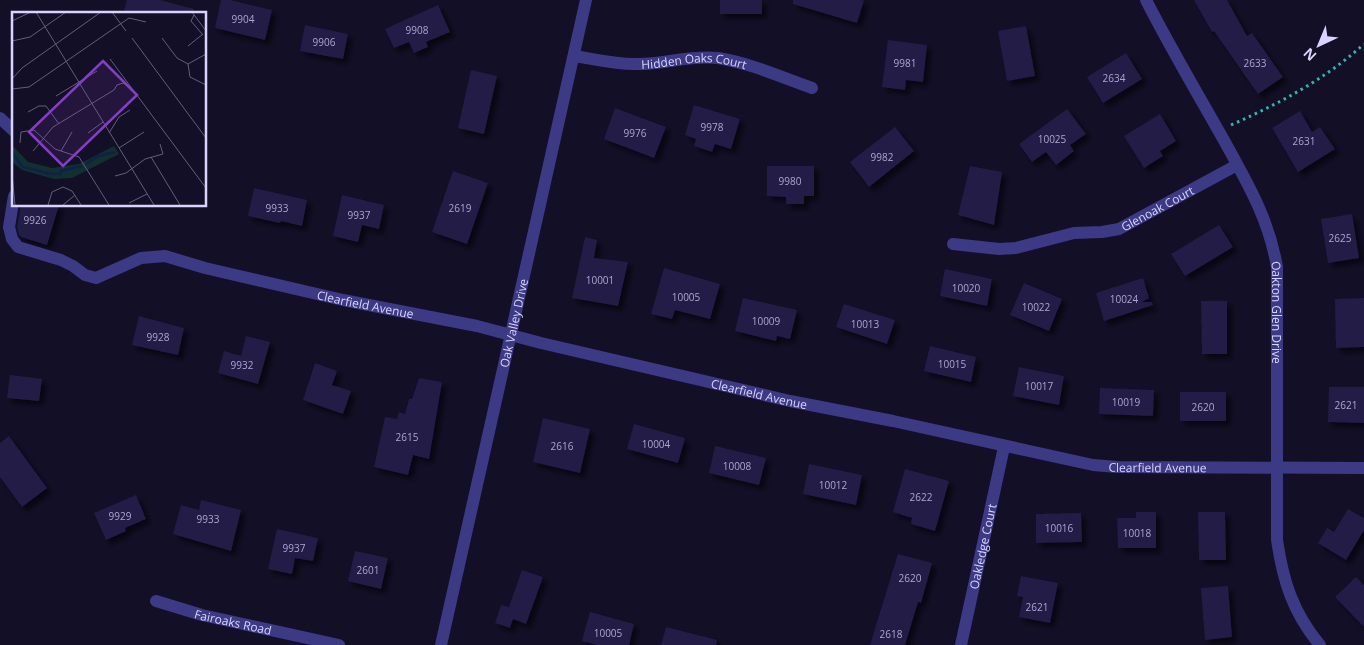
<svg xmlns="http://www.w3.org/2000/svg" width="1364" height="645" viewBox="0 0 1364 645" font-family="'Open Sans',sans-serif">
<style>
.building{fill:#241b47;filter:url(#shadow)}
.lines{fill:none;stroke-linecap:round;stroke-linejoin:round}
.path{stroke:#2fb8b0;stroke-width:3;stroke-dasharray:2.5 4;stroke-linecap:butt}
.minor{stroke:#3d3a85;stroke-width:12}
.labels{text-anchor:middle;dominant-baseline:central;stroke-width:4.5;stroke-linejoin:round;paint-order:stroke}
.number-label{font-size:10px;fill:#aca6d1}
.street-label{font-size:12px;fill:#d9d4ff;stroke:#130f26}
.inset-river{fill:none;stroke:#0c2248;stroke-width:2.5}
.inset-road{fill:none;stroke:#625e7d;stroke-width:1}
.view{fill:#843dc5;fill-opacity:0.15;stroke:#843dc5;stroke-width:2.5}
.inset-edge{fill:none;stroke:#d9d4ff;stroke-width:2.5}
</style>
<defs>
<filter id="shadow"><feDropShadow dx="4.5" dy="4.5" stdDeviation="2.5" flood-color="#0009"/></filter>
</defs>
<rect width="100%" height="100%" fill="#130f26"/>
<g class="building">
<polygon points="127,0 160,0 194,9 194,14 123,14"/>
<polygon points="221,0 230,0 272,10 265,40 215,28"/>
<rect x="720" y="0" width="42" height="14"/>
<polygon points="793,0 864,0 857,23 793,4"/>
<polygon points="1194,0 1227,0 1247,36 1252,33 1283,77 1258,94 1214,31 1212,32"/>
<polygon points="438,5 450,32 426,42 428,47 414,53 409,42 394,48 385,29"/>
<polygon points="305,25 348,34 343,59 300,51"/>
<polygon points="1026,26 1035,76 1007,81 998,31"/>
<polygon points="888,40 927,45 923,82 906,80 905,90 882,87"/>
<polygon points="1126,53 1142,79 1103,103 1087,77"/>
<polygon points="471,70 497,76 484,134 458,128"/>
<polygon points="694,105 740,119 731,149 715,144 712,152 694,146 696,139 685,135"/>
<polygon points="615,108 666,127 654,158 604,139"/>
<polygon points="1067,109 1086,134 1070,145 1074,151 1056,165 1046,152 1032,162 1019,144"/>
<polygon points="1300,111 1312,132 1320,127 1335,149 1298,172 1272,128"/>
<polygon points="1160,114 1176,141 1160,151 1163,156 1144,168 1124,136"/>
<polygon points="895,127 914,151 869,187 850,162"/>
<polygon points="767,166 814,166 814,196 804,196 804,204 786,204 786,197 767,196"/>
<polygon points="970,166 1002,172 994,225 958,215"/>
<polygon points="453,171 488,183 467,244 432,232"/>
<polygon points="254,188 307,200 302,226 281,221 280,223 248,216"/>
<polygon points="342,195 384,205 379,229 362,225 358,242 333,236"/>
<polygon points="21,205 59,205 47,245 21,237 19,235 17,227"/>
<polygon points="1352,214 1359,258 1328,263 1321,219"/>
<polygon points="1219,225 1233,247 1185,276 1171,254"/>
<polygon points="585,237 597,240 594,258 628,262 618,306 572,298"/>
<polygon points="664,268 720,284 710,319 675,310 672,319 651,314"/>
<polygon points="945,269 992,279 987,306 940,296"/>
<polygon points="1143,278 1149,298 1142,302 1152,302 1153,305 1104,321 1096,293"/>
<polygon points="1024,283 1062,299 1049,331 1010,315"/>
<polygon points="743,298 797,310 790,339 777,336 776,341 735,331"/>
<polygon points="1364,298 1364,347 1336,348 1335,299"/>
<polygon points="1201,301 1227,301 1227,354 1202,354"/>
<polygon points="844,304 895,320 887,344 836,327"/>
<polygon points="139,316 184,328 178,355 132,345"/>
<polygon points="246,336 270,342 258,384 218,373 224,351 241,356"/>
<polygon points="930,346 976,357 971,382 924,371"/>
<polygon points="315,363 337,371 332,385 351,391 343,414 303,400"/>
<polygon points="1019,367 1064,376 1059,405 1013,396"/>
<polygon points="10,375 42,379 39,401 7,398"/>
<polygon points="419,378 442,382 429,459 413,455 408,475 374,467 385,417 397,419 399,412 405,414 409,399 412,399"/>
<polygon points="1329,387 1364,387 1364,423 1328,422"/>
<polygon points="1100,388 1154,390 1153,416 1099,414"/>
<rect x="1180" y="392" width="46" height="29"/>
<polygon points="543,418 590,429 580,473 533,462"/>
<polygon points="634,424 685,438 678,463 627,449"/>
<polygon points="9,436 47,488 22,507 0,477 0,443"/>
<polygon points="715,446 766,458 759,485 709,473"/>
<polygon points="809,464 862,475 856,505 803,494"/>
<polygon points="905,469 949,481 935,531 911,524 912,518 893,512"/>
<polygon points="136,495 146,519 125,528 126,531 106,540 94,513"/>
<polygon points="201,500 241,510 231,551 173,534 181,505 199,510"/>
<polygon points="1348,509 1364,518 1364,530 1346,560 1318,543 1327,528 1334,532"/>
<polygon points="1136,512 1156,512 1156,548 1118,548 1117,518 1136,518"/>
<polygon points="1198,512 1225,512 1226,560 1199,560"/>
<polygon points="1081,513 1082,542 1036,543 1036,514"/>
<polygon points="277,529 318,538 313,561 295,558 292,574 268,569"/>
<polygon points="355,551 388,558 381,589 348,581"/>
<polygon points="898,554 932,563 921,603 918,602 905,645 870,645"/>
<polygon points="522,570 543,577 526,624 513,619 510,628 495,623 501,605 509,607"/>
<polygon points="1021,576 1058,583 1050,623 1019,617 1023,597 1017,596"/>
<polygon points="1356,577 1364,585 1364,627 1335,597"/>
<polygon points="1228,586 1232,637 1205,640 1201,588"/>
<polygon points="590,612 634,624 629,645 597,645 582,641"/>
<polygon points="666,627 717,640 716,645 661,645"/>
</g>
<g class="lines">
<path class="path" d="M1231,125C1280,103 1324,80 1364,44"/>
<g class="minor">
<path id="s1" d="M1146,0C1171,49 1199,96 1226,144C1249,186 1269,220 1277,267V540C1283,581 1293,613 1320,645"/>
<path id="s2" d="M574,56C595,59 616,65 638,64C665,64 690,55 718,58C750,63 781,77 812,88"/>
<polyline points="0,118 14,131"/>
<path id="s3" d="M14,196L9,227L12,239L18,247L61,260L73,266L85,275L96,278L141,258L165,256L205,268L343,300L477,326L541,343L790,401L893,421L1093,465L1117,467L1364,468"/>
<path id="s4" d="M953,244L999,249L1016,248L1074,233L1102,232L1119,229L1237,165"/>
<path id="s5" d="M156,601L202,615L339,645"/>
<path id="s6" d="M441,645L586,0"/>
<path id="s7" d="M961,645L1004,447"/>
</g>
</g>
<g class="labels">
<g class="number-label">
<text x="243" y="19">9904</text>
<text x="417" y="30">9908</text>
<text x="324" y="42">9906</text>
<text x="905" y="63">9981</text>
<text x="1255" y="63">2633</text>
<text x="1114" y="78">2634</text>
<text x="712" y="127">9978</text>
<text x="635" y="133">9976</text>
<text x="1052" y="139">10025</text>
<text x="1304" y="141">2631</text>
<text x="882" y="157">9982</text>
<text x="790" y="181">9980</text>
<text x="277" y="208">9933</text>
<text x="460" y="208">2619</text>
<text x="359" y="215">9937</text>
<text x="35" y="220">9926</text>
<text x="1340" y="238">2625</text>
<text x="600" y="280">10001</text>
<text x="966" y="288">10020</text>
<text x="686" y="297">10005</text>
<text x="1124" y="299">10024</text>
<text x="1036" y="307">10022</text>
<text x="766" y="321">10009</text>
<text x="865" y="324">10013</text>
<text x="158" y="337">9928</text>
<text x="952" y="364">10015</text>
<text x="242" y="365">9932</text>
<text x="1039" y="386">10017</text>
<text x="1126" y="402">10019</text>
<text x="1346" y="405">2621</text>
<text x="1203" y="407">2620</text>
<text x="407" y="437">2615</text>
<text x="656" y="444">10004</text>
<text x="562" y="446">2616</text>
<text x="737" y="466">10008</text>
<text x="833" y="485">10012</text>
<text x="921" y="497">2622</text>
<text x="120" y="516">9929</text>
<text x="208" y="519">9933</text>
<text x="1059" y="528">10016</text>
<text x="1137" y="533">10018</text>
<text x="294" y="548">9937</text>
<text x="368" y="570">2601</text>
<text x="910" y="578">2620</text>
<text x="1037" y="607">2621</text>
<text x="608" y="633">10005</text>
<text x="891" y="634">2618</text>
</g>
<g class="street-label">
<text stroke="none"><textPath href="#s2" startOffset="121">Hidden Oaks Court</textPath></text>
<text stroke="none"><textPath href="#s4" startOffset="212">Glenoak Court</textPath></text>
<text stroke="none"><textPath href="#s3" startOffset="418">Clearfield Avenue</textPath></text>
<text stroke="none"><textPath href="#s1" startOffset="344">Oakton Glen Drive</textPath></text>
<text stroke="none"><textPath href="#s6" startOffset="330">Oak Valley Drive</textPath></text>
<text stroke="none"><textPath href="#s3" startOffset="822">Clearfield Avenue</textPath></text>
<text stroke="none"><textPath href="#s3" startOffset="1228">Clearfield Avenue</textPath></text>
<text stroke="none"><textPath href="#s7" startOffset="101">Oakledge Court</textPath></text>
<text stroke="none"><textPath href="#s5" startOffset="80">Fairoaks Road</textPath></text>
</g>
</g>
<g transform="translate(12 12)">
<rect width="194" height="194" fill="#130f26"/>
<path d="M0,133L16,150L40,156L67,152L102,134L107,142L60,166L42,167L10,158L0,150Z" fill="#12302f"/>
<path class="inset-river" d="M0,141L11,155L39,162H49V159L70,154M74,152L86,144L103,140"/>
<path class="inset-road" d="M24,0L142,193M100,0L114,19M180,0L194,19M182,3L179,9L191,23M0,9L19,0M120,26L194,126M150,26L165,46L176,52M0,29L18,25L54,0M176,34L191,22M98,47L194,176M176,52L178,65L194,73M176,52L194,42M0,67L10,56L89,0M0,77L17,75L117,6L134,10M44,84L85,59M16,100L27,94H34L47,112M76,121L91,110M97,121L107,105L118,98M8,131L9,120L22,118L43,137L67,145L97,193M107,136L132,120M21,139L41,115L102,78L105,73L111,71L120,77M49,139L60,120M139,145L168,193M0,162L3,193M103,164L114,161L133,147L151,142L148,132M117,191L135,182M36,193L40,180L51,175L60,179L69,193M51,193L63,183"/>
<path class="view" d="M91,49L125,83L51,154L17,120Z"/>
<rect width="194" height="194" class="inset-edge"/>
</g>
<g transform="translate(1319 45) rotate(224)" stroke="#130f26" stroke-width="4" paint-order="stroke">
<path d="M0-4L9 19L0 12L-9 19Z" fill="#d9d4ff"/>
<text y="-8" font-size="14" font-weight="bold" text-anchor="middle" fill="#d9d4ff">N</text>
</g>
</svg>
